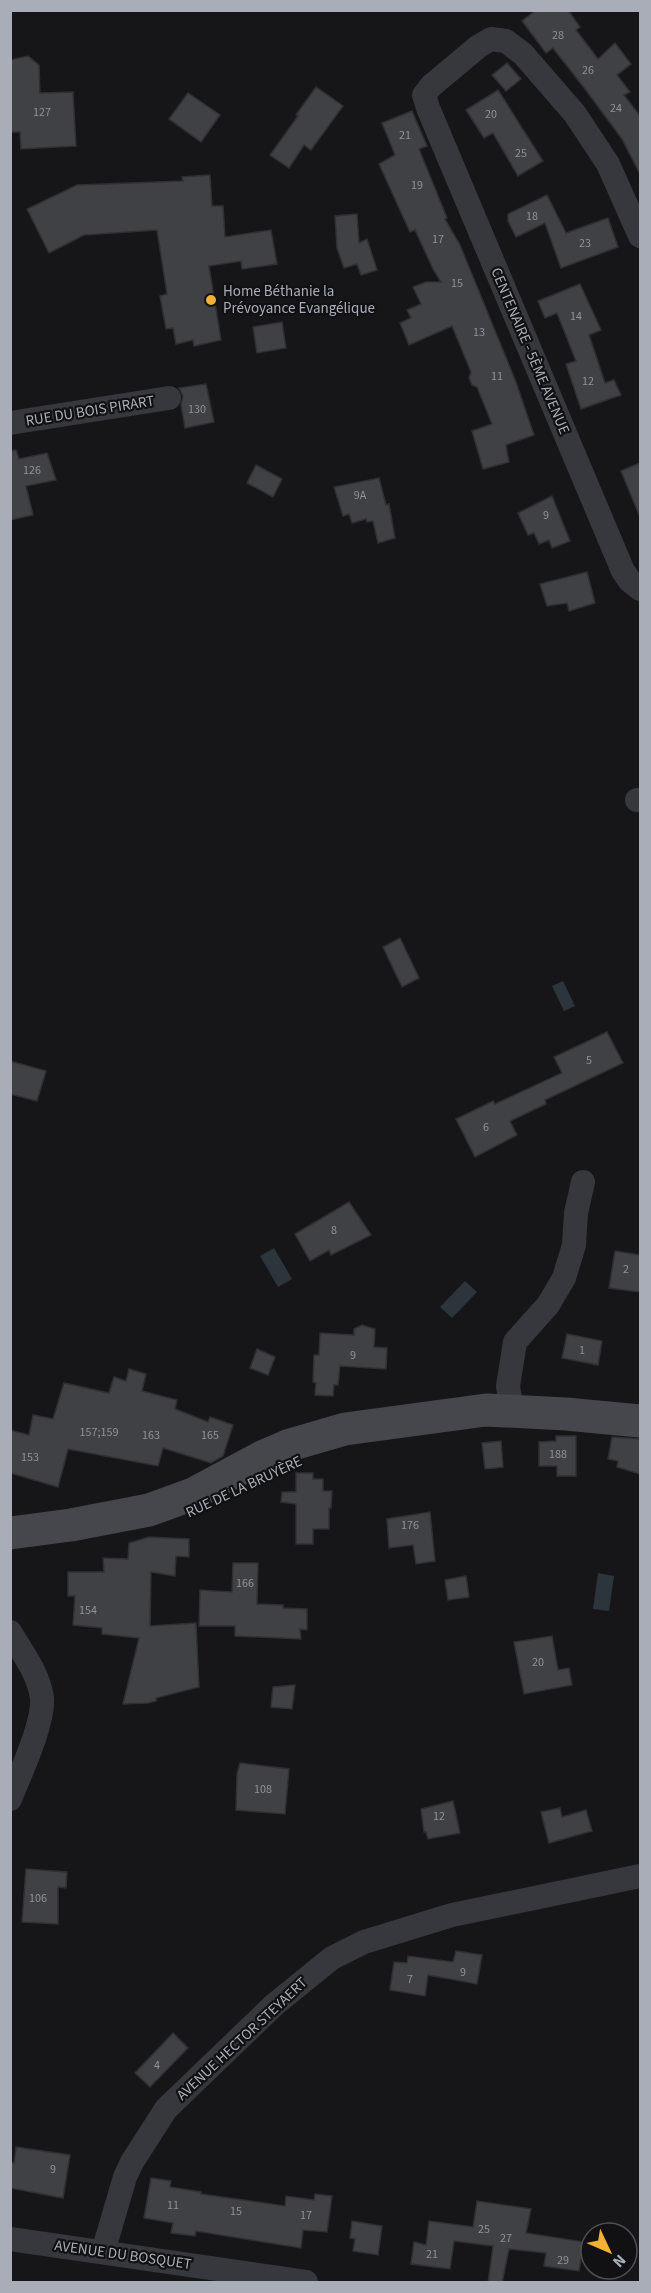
<svg xmlns="http://www.w3.org/2000/svg" width="651" height="2293" viewBox="0 0 651 2293" font-family="'Source Sans 3',sans-serif">
<style>
.water{fill:#2c353c}
.building{fill:#404145;stroke:#303034;stroke-width:1.5}
.lines{fill:none;stroke-linecap:round;stroke-linejoin:round}
.street{stroke:#37383d;stroke-width:24}
.secondary{stroke:#45474d;stroke-width:33}
.poi-dot{fill:#f2b134;stroke:#111113;stroke-width:2}
.labels{text-anchor:middle;dominant-baseline:central;stroke-width:4.5;stroke-linejoin:round;paint-order:stroke}
.number-label{font-size:12px;fill:#8e929b}
.poi-label{font-size:15px;fill:#a8adb8;stroke:#111113;text-anchor:start}
.street-label{font-size:15px;fill:#a8adb8;stroke:#111113}
</style>
<rect width="100%" height="100%" fill="#161618"/>
<g class="water">
<polygon points="563,981 575,1006 564,1011 552,986"/>
<polygon points="274,1248 292,1279 278,1287 260,1256"/>
<polygon points="465,1281 477,1292 452,1318 440,1307"/>
<polygon points="598,1573 614,1576 609,1611 593,1609"/>
</g>
<g class="building">
<polygon points="536,10 568,10 580,27 576,30 598,59 615,43 631,64 617,75 630,92 624,95 640,116 640,174 622,139 585,89 553,48 546,53 522,21"/>
<polygon points="28,56 39,65 40,93 73,92 76,146 21,149 20,132 10,132 10,60"/>
<polygon points="507,63 521,79 506,91 492,75"/>
<polygon points="316,87 343,106 311,150 304,145 289,168 270,155 298,116 296,115"/>
<polygon points="498,90 543,161 518,176 493,133 484,138 466,110"/>
<polygon points="188,93 220,115 201,142 169,119"/>
<polygon points="412,111 427,146 419,149 447,218 445,219 460,245 516,382 534,435 506,445 509,462 483,469 472,431 492,424 477,387 472,385 469,378 471,372 452,326 409,345 400,323 411,318 407,310 421,304 413,287 426,282 441,282 433,269 415,230 410,232 379,164 395,155 382,123"/>
<polygon points="210,175 212,206 223,206 225,237 271,230 277,264 242,269 241,261 209,266 221,340 194,346 193,340 176,344 173,328 166,329 160,296 167,294 157,230 84,235 49,253 27,209 77,185 183,181 182,177"/>
<polygon points="547,195 566,233 608,218 618,247 561,268 545,223 516,237 508,221 508,214"/>
<polygon points="357,214 359,243 367,239 377,270 361,275 357,264 344,268 337,248 335,216"/>
<polygon points="580,284 601,330 589,335 605,383 614,380 621,395 581,409 566,364 576,361 557,313 545,318 538,301"/>
<polygon points="282,322 286,348 257,353 253,327"/>
<polygon points="206,384 214,422 185,428 181,405 183,396 179,388"/>
<polygon points="16,450 19,459 47,453 56,480 26,486 33,515 10,520 10,451"/>
<polygon points="640,463 640,517 621,471"/>
<polygon points="256,465 282,479 273,497 247,483"/>
<polygon points="379,478 386,505 389,504 395,538 378,543 373,521 367,522 366,519 352,523 349,514 343,516 334,487"/>
<polygon points="552,496 570,541 552,548 549,540 539,544 534,533 528,535 518,513"/>
<polygon points="587,572 595,603 569,611 567,603 547,606 540,584"/>
<polygon points="400,938 419,978 402,987 383,947"/>
<polygon points="607,1032 623,1063 545,1100 546,1104 510,1121 517,1135 475,1157 456,1119 493,1101 495,1104 562,1073 554,1057"/>
<polygon points="10,1061 46,1071 37,1101 10,1094"/>
<polygon points="349,1202 371,1235 331,1255 329,1250 310,1261 295,1234"/>
<polygon points="615,1251 640,1255 640,1292 609,1288"/>
<polygon points="362,1325 375,1329 374,1347 387,1348 386,1369 340,1366 338,1385 334,1385 333,1396 315,1395 316,1383 313,1382 314,1355 319,1355 320,1333 354,1335 354,1329"/>
<polygon points="567,1334 602,1341 598,1365 562,1358"/>
<polygon points="257,1349 275,1357 268,1375 250,1368"/>
<polygon points="129,1369 146,1374 142,1391 177,1400 175,1409 208,1422 210,1417 233,1425 223,1456 211,1463 163,1448 158,1466 68,1449 58,1487 10,1473 10,1430 29,1435 33,1415 53,1419 64,1383 109,1393 114,1377 126,1381"/>
<polygon points="556,1436 576,1436 576,1476 557,1476 557,1466 539,1466 539,1442 556,1441"/>
<polygon points="612,1437 640,1439 640,1474 617,1467 618,1461 608,1459"/>
<polygon points="501,1441 503,1467 485,1469 482,1443"/>
<polygon points="296,1473 313,1473 313,1479 323,1479 323,1491 332,1491 331,1508 329,1508 329,1529 313,1529 313,1544 296,1544 296,1504 281,1502 282,1492 296,1492"/>
<polygon points="430,1512 435,1561 416,1564 413,1545 389,1548 387,1519"/>
<polygon points="149,1537 189,1539 189,1557 176,1556 175,1576 151,1572 150,1626 196,1623 199,1687 156,1698 156,1701 148,1703 123,1704 139,1638 102,1634 102,1628 73,1625 75,1596 68,1596 68,1572 104,1572 103,1558 128,1559 129,1543"/>
<polygon points="233,1563 258,1563 257,1604 283,1605 283,1608 307,1609 307,1630 300,1629 301,1639 235,1636 235,1626 199,1626 200,1590 232,1592"/>
<polygon points="466,1576 469,1597 448,1600 445,1580"/>
<polygon points="552,1636 558,1670 569,1668 572,1685 524,1694 514,1642"/>
<polygon points="295,1685 292,1709 271,1707 273,1687"/>
<polygon points="240,1763 289,1769 285,1814 236,1810 237,1774"/>
<polygon points="453,1801 460,1833 428,1839 426,1832 424,1832 421,1809"/>
<polygon points="560,1808 562,1817 586,1810 592,1831 549,1843 541,1812"/>
<polygon points="26,1869 67,1872 66,1888 58,1887 58,1924 22,1922"/>
<polygon points="456,1951 482,1955 477,1984 428,1975 425,1996 390,1990 394,1962 407,1963 408,1956 453,1962"/>
<polygon points="173,2033 188,2048 150,2087 135,2073"/>
<polygon points="16,2147 70,2155 63,2198 10,2188 10,2162 14,2163"/>
<polygon points="151,2178 171,2181 170,2187 201,2192 201,2194 285,2206 286,2196 314,2200 315,2194 332,2196 327,2232 303,2230 301,2248 196,2231 195,2236 171,2233 173,2223 144,2218"/>
<polygon points="477,2201 531,2209 526,2233 584,2242 579,2271 544,2266 546,2253 509,2249 502,2283 488,2283 493,2246 454,2241 450,2269 411,2264 414,2242 426,2245 429,2221 473,2227"/>
<polygon points="352,2221 382,2226 378,2255 353,2251 355,2239 350,2238"/>
</g>
<g class="lines">
<g class="street">
<polyline points="640,236 608,164 575,114 523,54 506,41 491,39 479,46 431,86 424,95 428,108 623,571 630,581 640,589"/>
<polyline points="10,423 169,398"/>
<polyline points="637,800 640,800"/>
<polyline points="512,1411 508,1386 515,1342 548,1305 564,1278 574,1245 576,1213 583,1182"/>
<path d="M10,1632C22,1652 39,1674 42,1698C44,1724 20,1774 10,1799"/>
<polyline points="10,2239 306,2282"/>
<polyline points="103,2252 125,2177 132,2162 166,2109 274,2005 332,1958 364,1942 452,1915 640,1876"/>
</g>
<polyline class="secondary" points="10,1533 71,1525 149,1510 193,1494 262,1457 290,1445 345,1429 486,1410 566,1414 640,1421"/>
</g>
<circle class="poi-dot" cx="211" cy="300" r="6"/>
<g class="labels">
<g class="number-label">
<text x="558" y="35">28</text>
<text x="588" y="70">26</text>
<text x="616" y="108">24</text>
<text x="42" y="112">127</text>
<text x="491" y="114">20</text>
<text x="405" y="135">21</text>
<text x="521" y="153">25</text>
<text x="417" y="185">19</text>
<text x="532" y="216">18</text>
<text x="438" y="239">17</text>
<text x="585" y="243">23</text>
<text x="457" y="283">15</text>
<text x="576" y="316">14</text>
<text x="479" y="332">13</text>
<text x="497" y="376">11</text>
<text x="588" y="381">12</text>
<text x="197" y="409">130</text>
<text x="32" y="470">126</text>
<text x="360" y="495">9A</text>
<text x="546" y="515">9</text>
<text x="589" y="1060">5</text>
<text x="486" y="1127">6</text>
<text x="334" y="1230">8</text>
<text x="626" y="1269">2</text>
<text x="582" y="1350">1</text>
<text x="353" y="1355">9</text>
<text x="99" y="1432">157;159</text>
<text x="151" y="1435">163</text>
<text x="210" y="1435">165</text>
<text x="558" y="1454">188</text>
<text x="30" y="1457">153</text>
<text x="410" y="1525">176</text>
<text x="245" y="1583">166</text>
<text x="88" y="1610">154</text>
<text x="538" y="1662">20</text>
<text x="263" y="1789">108</text>
<text x="439" y="1816">12</text>
<text x="38" y="1898">106</text>
<text x="463" y="1972">9</text>
<text x="410" y="1979">7</text>
<text x="157" y="2065">4</text>
<text x="53" y="2169">9</text>
<text x="173" y="2205">11</text>
<text x="236" y="2211">15</text>
<text x="306" y="2215">17</text>
<text x="484" y="2229">25</text>
<text x="506" y="2238">27</text>
<text x="432" y="2254">21</text>
<text x="563" y="2260">29</text>
</g>
<g class="poi-label">
<text x="223" y="291">Home Béthanie la<tspan x="223" dy="17">Prévoyance Evangélique</tspan></text>
</g>
<g class="street-label">
<text transform="translate(530 351) rotate(67)">CENTENAIRE - 5ÈME AVENUE</text>
<text transform="translate(90 411) rotate(-9)">RUE DU BOIS PIRART</text>
<text transform="translate(244 1487) rotate(-25)">RUE DE LA BRUYÈRE</text>
<text transform="translate(242 2039) rotate(-43)">AVENUE HECTOR STEYAERT</text>
<text transform="translate(123 2255) rotate(8)">AVENUE DU BOSQUET</text>
</g>
</g>
<rect width="651" height="2293" fill="none" stroke="#a8adb8" stroke-width="24"/>
<g transform="translate(609 2251) rotate(134)"><circle r="28" fill="#111113" stroke="#4d4f55" stroke-width="1.5"/>
<path d="M0-4.5L10 22L0 15L-10 22Z" fill="#f2b134"/>
<text y="-9" font-size="16" font-weight="bold" text-anchor="middle" fill="#a8adb8">N</text>
</g>
</svg>
